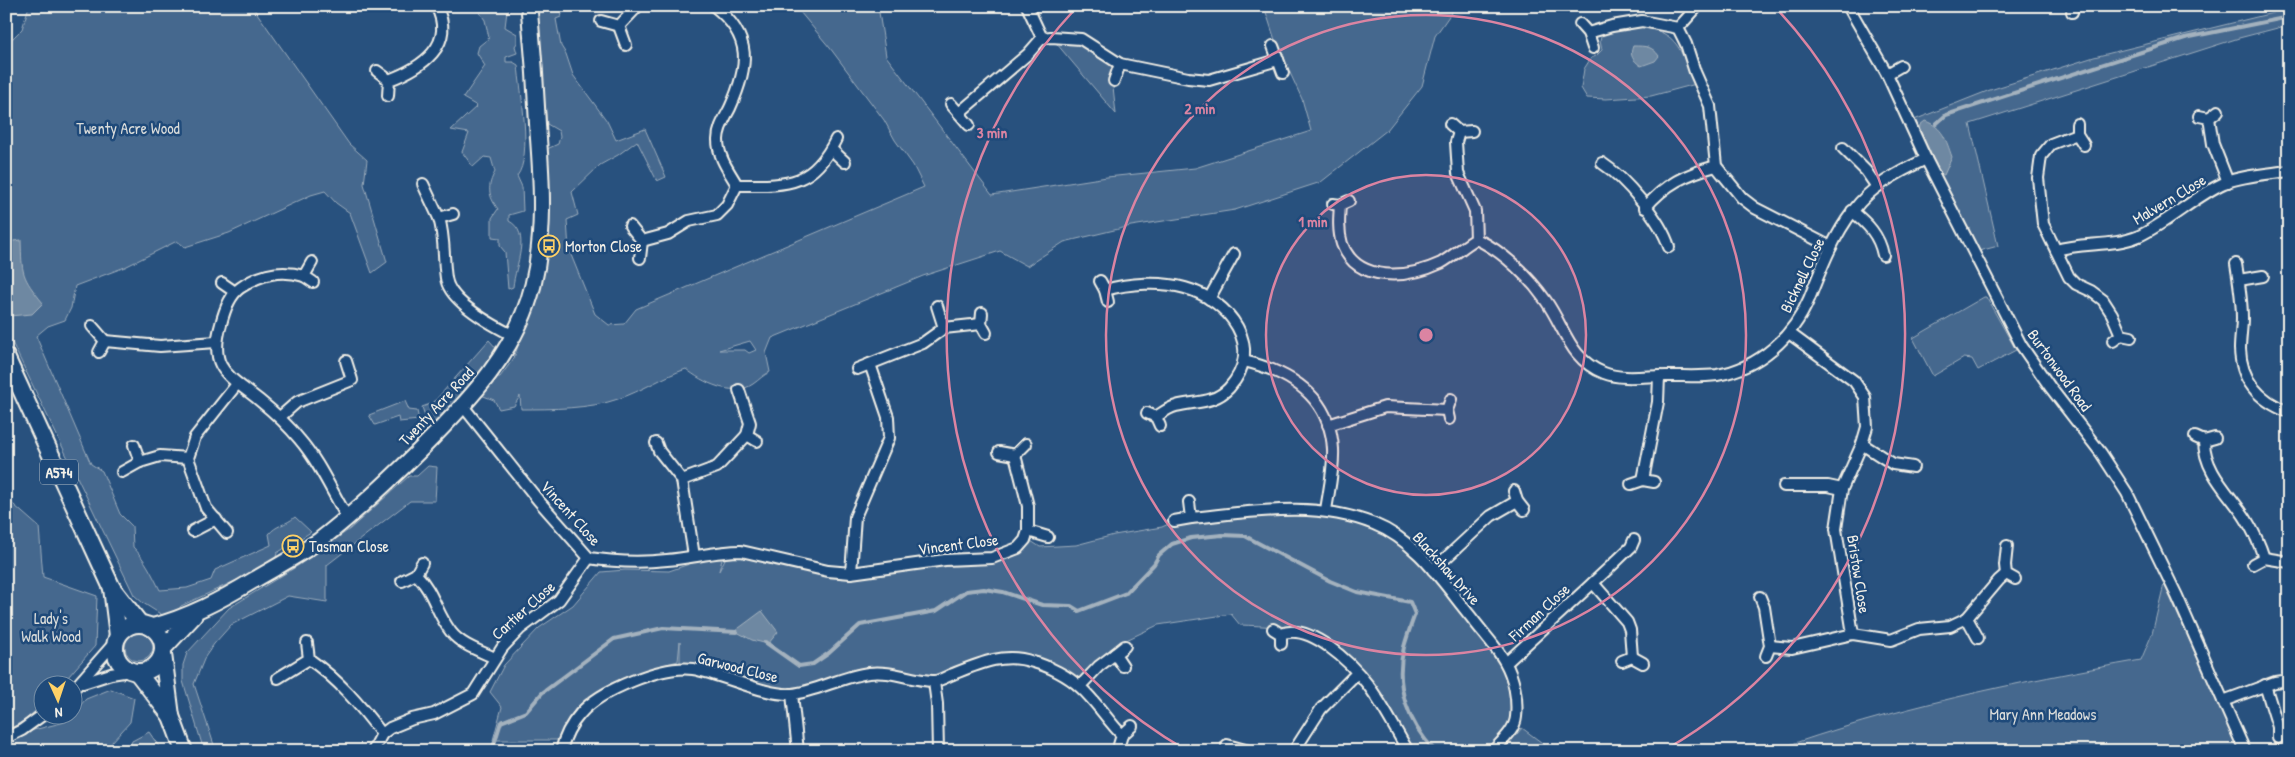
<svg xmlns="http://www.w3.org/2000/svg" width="2295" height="757" viewBox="0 0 2295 757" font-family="'Patrick Hand',sans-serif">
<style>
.green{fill:#45688e;stroke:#9cacbb;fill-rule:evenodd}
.water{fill:#6e88a2;stroke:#a4b2be}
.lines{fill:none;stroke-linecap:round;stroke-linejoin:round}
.stream{stroke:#a4b2be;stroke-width:4}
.street-casing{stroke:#f4f1e8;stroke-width:14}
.secondary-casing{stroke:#f4f1e8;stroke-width:19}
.primary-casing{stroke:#f4f1e8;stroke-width:20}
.street{stroke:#1f4a7a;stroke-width:10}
.secondary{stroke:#1f4a7a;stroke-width:15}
.primary{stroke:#1f4a7a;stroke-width:16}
.ring{fill:none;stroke:#db84a2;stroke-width:2.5}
.labels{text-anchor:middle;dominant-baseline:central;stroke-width:5;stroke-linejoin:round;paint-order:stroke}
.shield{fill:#1f4a7a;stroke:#b4bfc7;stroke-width:1}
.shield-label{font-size:15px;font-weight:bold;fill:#f4f1e8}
.park-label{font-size:16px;fill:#dadcda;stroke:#1f4a7a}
.street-label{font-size:16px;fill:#f4f1e8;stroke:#1f4a7a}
.poi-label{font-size:16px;fill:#f4f1e8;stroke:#1f4a7a;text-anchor:start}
.centre{fill:#db84a2;stroke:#1f4a7a;stroke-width:2.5}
.ring-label{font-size:15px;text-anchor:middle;font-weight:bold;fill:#db84a2;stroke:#1f4a7a;stroke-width:5;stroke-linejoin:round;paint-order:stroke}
</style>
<rect width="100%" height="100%" fill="#28517e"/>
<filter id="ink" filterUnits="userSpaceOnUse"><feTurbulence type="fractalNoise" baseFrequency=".02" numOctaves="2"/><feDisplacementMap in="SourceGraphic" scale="10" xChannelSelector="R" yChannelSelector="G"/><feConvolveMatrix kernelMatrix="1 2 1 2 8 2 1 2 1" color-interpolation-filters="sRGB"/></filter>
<g filter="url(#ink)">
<g class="green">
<path d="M29,6H252L349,144L367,160L364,184L387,262L372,273L350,213L336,203L325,191L311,195L229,233L185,247L177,241L125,267L75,286L71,308L65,320L48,326L36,336L91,464L102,471L120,514L132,526L133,547C145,559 152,574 160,590L187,588L211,580L215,570L271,545L269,534C276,525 286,525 295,517L311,532L277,553L275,561L245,580H237L181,606L178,611L162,615L143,603L134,595L6,330V45L22,29Z"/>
<path d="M475,6H512L507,11L505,27L517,34V43L515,46L517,53L506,57V62H513L518,65C520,91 533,156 517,176L522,187L523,211L509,215V221C532,233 515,265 513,287L508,289L505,252L500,246V238L492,237V218L498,209C488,196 487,186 495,172L491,158L484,157L473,167L462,152L469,133L451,130L477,106L463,98L485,66L477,53L479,46L489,38L485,20Z"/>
<path d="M533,6H555V9L563,10L561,17L556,19L561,46L566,54L573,75L607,121L616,140L645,129L666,177L657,181L637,141L618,155L600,165L572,192L578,215L567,220L569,250L595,314L609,325L624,324L636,309L924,187L913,165L895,140L884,120L830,48L795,6H878L886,56L992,195L1107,177L1195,168L1311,131L1302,99L1275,40L1264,6H1456L1435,36L1422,86L1387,130L1321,182L1235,210L1131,226L1064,242L1027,266L1000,251L923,276L772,338L766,353L770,372C763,375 759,380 753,384C733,398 702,382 686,369C662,377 642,391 618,399C590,409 551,409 521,409L520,396L514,406L499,409L494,400L481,395L493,377H500L514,358L542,273L547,149L558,144L560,137L559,131L547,124L540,64L541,54L536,45L538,23L532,13ZM750,341L756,350L749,353L745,350H719Z"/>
<polygon points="2289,9 2289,25 2239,38 1970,124 1998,246 1972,253 1909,122 1990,90 2094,57"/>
<path d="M1638,27C1681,31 1679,52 1696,84L1651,96L1606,99L1587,98L1581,88L1584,69L1591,58L1596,56L1602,50L1600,41L1602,33C1614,30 1625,30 1638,27Z"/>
<polygon points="1080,36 1120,64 1113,87 1116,114 1051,37"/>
<polygon points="1984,297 1986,297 2016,350 1978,370 1972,359 1964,358 1933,376 1913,338"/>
<polygon points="489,340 497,349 455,403 434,425 426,419 422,407 433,403"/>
<polygon points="405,401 409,410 417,411 419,420 399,422 398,417 375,425 369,415"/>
<polygon points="428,466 437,467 435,501 410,501 327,565 327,602 288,596 231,625 214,644 205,657 194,684 216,751 204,751 183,681 183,665 187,653 229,608 299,565 350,529 409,476 417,476"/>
<polygon points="6,498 39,527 43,577 97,596 95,646 62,684 42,684 42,705 25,720 6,731"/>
<path d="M1302,509L1374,524L1433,570L1506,663L1517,703L1509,733L1493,751H1405C1376,714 1355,664 1314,638C1295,626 1262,626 1240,625L1231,614L1158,625L1120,643L1123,649L1080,686L1014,657L934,682L869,673L792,694L680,668V642L678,661C645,670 601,681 577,707C569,716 563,730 557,740H493L502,707L490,692L504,665L539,628L573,605L601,572L625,570L669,571L724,552L719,571L729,551L850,572L946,564L986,563L1031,541L1040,547L1076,545L1114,535L1162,527L1184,517Z"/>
<path d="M2164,584L2239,751H1772C1892,708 2016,682 2141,660L2152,634Z"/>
<circle cx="139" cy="647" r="14"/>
<polygon points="111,689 134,698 130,722 112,742 109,751 6,751 6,737 65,722 86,699"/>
<polygon points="1522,728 1553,751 1503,751"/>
<polygon points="149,732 162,751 128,751 132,741"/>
</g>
<g class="water">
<path d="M1633,46C1646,46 1652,46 1659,56L1655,61L1641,66C1633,60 1629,56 1633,46Z"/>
<path d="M1925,121C1943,127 1946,140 1952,157L1944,175L1933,170L1918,137L1920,125Z"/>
<path d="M21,240C22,274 21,276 43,303L32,314L9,316C6,305 4,293 10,282L6,277V242Z"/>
<polygon points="762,611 778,632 768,644 752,640 735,631"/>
</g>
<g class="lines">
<g class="stream">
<polyline points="1936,124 1946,115 2185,38 2289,17"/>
<path d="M765,642L799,666L813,664L829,653L860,625L936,611L966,591L984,589L1003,592L1042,605L1071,606L1079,611L1126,593L1154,564L1159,555L1172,544L1191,538L1222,535L1245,536L1330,581L1357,592L1410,602L1415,614C1411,625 1407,636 1404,647C1394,686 1408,723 1435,751"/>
<polyline points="492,751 501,722 526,712 542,693 614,639 663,628 737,632"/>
</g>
<g class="street-casing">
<g id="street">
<path d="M714,6C753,37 749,66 730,108C725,118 718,128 718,140C718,157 729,171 737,185"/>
<polyline points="1027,6 1042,38 1051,37 1081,39 1120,64 1188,78 1209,80 1278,60"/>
<polyline points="1848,6 1887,74 1926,159 2021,345 2050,387 2101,453 2127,493 2177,596 2245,751"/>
<polyline points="2072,12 2073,6"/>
<polyline points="601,21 619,26 626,45"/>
<polyline points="1580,24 1588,33 1593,48"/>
<polyline points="619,26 638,6"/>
<polyline points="1678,28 1686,44 1695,72 1710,106 1716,166 1742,198 1755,208 1831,247"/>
<polyline points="1588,33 1612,26 1642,21 1678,28 1698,6"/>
<polyline points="1273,46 1283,73"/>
<polyline points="377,71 389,80"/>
<polyline points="1887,74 1901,66"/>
<polyline points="1114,81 1120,64"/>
<path d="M388,96L389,80C421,68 457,45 436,6"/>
<polyline points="951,104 969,125"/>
<polyline points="959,113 1028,54 1042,38"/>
<polyline points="2199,116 2209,118 2218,111"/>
<polyline points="2209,118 2213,144 2228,182"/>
<polyline points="1450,124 1459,132 1472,131"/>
<polyline points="2077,124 2077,134 2084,145"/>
<polyline points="2077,134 2051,144 2041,156 2038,178 2043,224 2069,277 2076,284 2091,291 2103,300 2112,314 2121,335"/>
<polyline points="1843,148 1866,171 1877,187"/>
<polyline points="831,149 845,162"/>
<path d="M1602,163C1625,178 1661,220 1669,247"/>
<polyline points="423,184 439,218 453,214"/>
<polyline points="1333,204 1340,205 1349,201"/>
<path d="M1340,205C1339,218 1338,231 1342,244C1357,284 1409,278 1441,263C1453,256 1464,246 1476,239L1475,211L1458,173L1456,142L1459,132"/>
<path d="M1645,208C1665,184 1686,174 1716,166"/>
<path d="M1852,211C1868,224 1879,235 1883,255"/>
<path d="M439,218C445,238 443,258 446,278C449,302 494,326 514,336"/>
<polyline points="630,226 642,241 640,258"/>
<path d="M1476,239C1503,251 1529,277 1546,301C1565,328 1570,360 1604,373C1625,381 1649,375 1671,376C1686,376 1702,377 1717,375C1759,368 1793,337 1809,299C1821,269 1833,237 1853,211C1871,186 1899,172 1926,159"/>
<path d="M642,241L668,234L689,221L717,215L727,205L737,185C785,185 812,188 836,139"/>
<path d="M2056,250C2083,242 2113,247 2139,236C2169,222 2195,196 2224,183C2244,175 2268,174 2289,171"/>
<polyline points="312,262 304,276 313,282"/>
<path d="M2236,264C2239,282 2242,300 2242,318C2242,328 2240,339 2240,349C2241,382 2260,401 2289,412"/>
<path d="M304,276C280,269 260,274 240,288C229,296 224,312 221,324C208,369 228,375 259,400C274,412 288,425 300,440C319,462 332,492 347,517"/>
<polyline points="2239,280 2263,276"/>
<polyline points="1100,281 1105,290 1108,302"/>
<polyline points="222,283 235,292"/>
<path d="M1105,290C1129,283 1161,281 1185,288C1229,300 1266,347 1229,388C1214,404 1195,401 1176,406C1168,408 1162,413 1156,417"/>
<polyline points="1209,299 1234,254"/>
<polyline points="937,306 944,328 981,324"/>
<polyline points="982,313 981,324 986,333"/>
<polyline points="92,326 105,341 99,352"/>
<polyline points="1789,333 1854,381 1865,397 1867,427 1862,444 1842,489 1836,529 1853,634"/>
<polyline points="105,341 160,346 216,342"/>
<polyline points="2113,341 2121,335 2131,337"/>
<path d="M1244,361C1290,372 1330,396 1333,449C1334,469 1329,490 1326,510"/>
<polyline points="857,369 923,343 944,328"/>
<polyline points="739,390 750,423 747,435 757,441"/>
<path d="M463,406L538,500L589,558C615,562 641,563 667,560C692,558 716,551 741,551L828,571L851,573L945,560L992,558L1018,548L1025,540L1028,531"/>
<polyline points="1147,413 1156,417 1160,426"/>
<polyline points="280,417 297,402 352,380 346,361"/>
<polyline points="1449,419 1447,410 1451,399"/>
<polyline points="1328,425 1385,407 1447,410"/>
<polyline points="2195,437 2204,441 2215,438"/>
<path d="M2204,441C2204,472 2231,495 2246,519C2254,532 2260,545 2264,558"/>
<polyline points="656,443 659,451 682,480"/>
<polyline points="1862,444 1893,464 1913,467"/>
<polyline points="999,452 1015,455 1026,444"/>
<polyline points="1015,455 1028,506 1028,531 1048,537"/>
<polyline points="140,462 160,456 188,458"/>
<polyline points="122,472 140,462 134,445"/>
<polyline points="1643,480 1658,402 1659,376"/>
<polyline points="1631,484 1643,480 1654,482"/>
<polyline points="1784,486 1828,486 1842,489"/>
<polyline points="1514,491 1517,501 1524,510"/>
<path d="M1191,518C1252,512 1315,500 1374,524C1417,541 1443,583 1471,617C1482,632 1496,646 1505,662C1514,678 1518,699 1516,717C1515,730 1501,742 1493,751"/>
<polyline points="1174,521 1191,518 1189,502"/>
<polyline points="193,531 216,519"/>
<polyline points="227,533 206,508 188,458 195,437 237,384"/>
<polyline points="2007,546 2005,565 2006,574 2015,579"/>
<polyline points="694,556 682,480 717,467 747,435"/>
<polyline points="2253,564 2264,558 2289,562"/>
<polyline points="1433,570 1491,516 1517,501"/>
<polyline points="851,573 855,517 889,438 888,417 870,364"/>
<path d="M416,574C434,592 436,613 451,632C461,645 480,651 495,658"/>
<polyline points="402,581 416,574 422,563"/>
<polyline points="1593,583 1627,622 1630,630 1632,657"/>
<polyline points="1760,597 1764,607 1770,646 1766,656"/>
<polyline points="1273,629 1281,634 1281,644"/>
<path d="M1281,634C1310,622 1352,664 1368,685C1383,705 1395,729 1408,751"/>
<polyline points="1978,638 1967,618 1999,580 2006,574"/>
<polyline points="1770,646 1792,648 1853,634 1891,640 1919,629 1950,626 1967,618"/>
<path d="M309,659C339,680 360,705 382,734"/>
<polyline points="1622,661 1632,657 1643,663"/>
<polyline points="1506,663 1609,568 1631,547 1634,540"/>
<polyline points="1123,666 1115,654 1125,646"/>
<polyline points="278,678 309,659 307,643"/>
<polyline points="934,682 937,704 938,751"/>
<polyline points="83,683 111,674 130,671"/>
<polyline points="2265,685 2278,727 2278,738"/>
<polyline points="1080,686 1099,666 1115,654"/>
<polyline points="72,691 116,641"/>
<polyline points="792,694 798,751"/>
<polyline points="2223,701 2275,682 2289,680"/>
<polyline points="6,738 22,730 44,714"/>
<polyline points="1119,745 1122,735 1132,726"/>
<polyline points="1227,745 1249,751"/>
<polyline points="373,751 382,734 390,728 412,719 434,714 473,694 502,648 520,629 559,600 589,558"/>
<path d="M561,751C564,738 571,724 580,714C600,690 662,665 693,669C723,674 765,696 792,694C815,692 843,676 869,673C891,670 910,680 932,681C939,682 947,676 953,674C980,663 1005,652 1033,662C1049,666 1068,676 1080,687C1096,701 1107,720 1122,735"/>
<polyline points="1294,751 1321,709 1357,673"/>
</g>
</g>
<g class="secondary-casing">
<g id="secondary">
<path d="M151,627C189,617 221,600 254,580C276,567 299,555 320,540C356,512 390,480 422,448C469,401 517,351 533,285C545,235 542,183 538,132C536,90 533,48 529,6"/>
<polyline points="163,649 194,616"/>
</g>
</g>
<g class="primary-casing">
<g id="primary">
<polyline points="6,357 112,588 140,624"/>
<polyline points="112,588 118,636"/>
<circle cx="139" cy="648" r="24"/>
<polyline points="163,654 171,716 184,751"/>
<polyline points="137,672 171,716"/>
</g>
</g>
<use href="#street" class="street"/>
<use href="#secondary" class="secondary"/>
<use href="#primary" class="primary"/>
</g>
</g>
<circle cx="1426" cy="335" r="160" fill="#db84a2" fill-opacity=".12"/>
<g class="ring">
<circle cx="1426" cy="335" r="160"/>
<circle cx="1426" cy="335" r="320"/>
<path d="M1186 750A479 479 0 0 1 1076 8M1776 8A479 479 0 0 1 1665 750"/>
</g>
<defs>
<g id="bus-ring" transform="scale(1.125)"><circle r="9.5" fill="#1f4a7a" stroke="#ffd166" stroke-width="1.5"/><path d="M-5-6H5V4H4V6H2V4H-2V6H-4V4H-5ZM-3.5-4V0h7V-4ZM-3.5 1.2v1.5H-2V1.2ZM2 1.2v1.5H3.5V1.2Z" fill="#ffd166"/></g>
</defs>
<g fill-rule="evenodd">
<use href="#bus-ring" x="549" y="246"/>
<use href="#bus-ring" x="293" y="546"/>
</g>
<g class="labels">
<rect class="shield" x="40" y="459.5" width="38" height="25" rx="4"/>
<g class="shield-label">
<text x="59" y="472">A574</text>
</g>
<g class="park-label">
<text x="128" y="128">Twenty Acre Wood</text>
<text x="51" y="618">Lady's<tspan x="51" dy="18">Walk Wood</tspan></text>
<text x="2043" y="714">Mary Ann Meadows</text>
</g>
<g class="street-label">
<text transform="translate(2169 199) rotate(-31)">Malvern Close</text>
<text transform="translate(1802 275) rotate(-64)">Bicknell Close</text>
<text transform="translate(2060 370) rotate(54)">Burtonwood Road</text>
<text transform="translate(436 406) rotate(-47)">Twenty Acre Road</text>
<text transform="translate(571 513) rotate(48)">Vincent Close</text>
<text transform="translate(958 544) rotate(-7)">Vincent Close</text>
<text transform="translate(1447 568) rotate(48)">Blackshaw Drive</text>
<text transform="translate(1859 574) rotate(81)">Bristow Close</text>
<text transform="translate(523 610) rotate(-42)">Cartier Close</text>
<text transform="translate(1539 612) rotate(-43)">Firman Close</text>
<text transform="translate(738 667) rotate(14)">Garwood Close</text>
</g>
<g class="poi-label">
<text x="565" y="246">Morton Close</text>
<text x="309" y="546">Tasman Close</text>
</g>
</g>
<circle cx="1426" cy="335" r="8" class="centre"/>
<g class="ring-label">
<text x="1200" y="114">2 min</text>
<text x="992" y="138">3 min</text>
<text x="1313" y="227">1 min</text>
</g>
<rect width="2295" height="757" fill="none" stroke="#1f4a7a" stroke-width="25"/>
<rect x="12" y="12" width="2270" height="732" fill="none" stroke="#f4f1e8" stroke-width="2" filter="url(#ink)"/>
<g transform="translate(58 700) rotate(177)"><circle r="24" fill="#1f4a7a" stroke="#748da6"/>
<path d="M0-4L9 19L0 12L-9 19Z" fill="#ffd166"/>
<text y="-8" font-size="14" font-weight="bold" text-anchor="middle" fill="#f4f1e8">N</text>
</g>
</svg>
